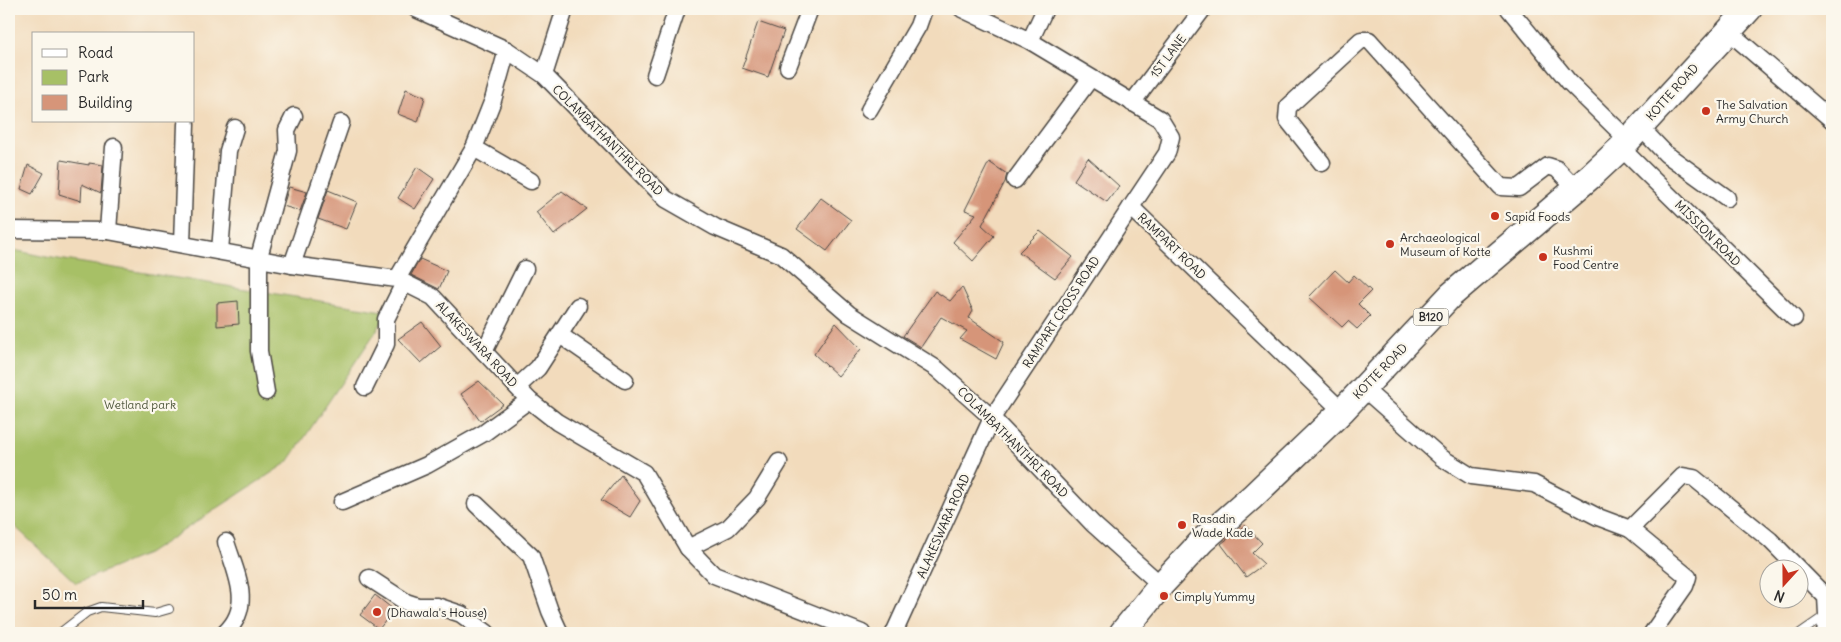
<svg xmlns="http://www.w3.org/2000/svg" width="1841" height="642" viewBox="0 0 1841 642" font-family="Delius,sans-serif">
<style>
.green{fill:#a7c066;stroke:#697648}
.building{fill:#d69579}
.lines{fill:none;stroke-linecap:round;stroke-linejoin:round}
.service-casing{stroke:#494541;stroke-width:10}
.minor-casing{stroke:#494541;stroke-width:19}
.primary-casing{stroke:#494541;stroke-width:28}
.service{stroke:#fff;stroke-width:8}
.minor{stroke:#fff;stroke-width:16}
.primary{stroke:#fff;stroke-width:25}
.poi-dot{fill:#c8321e;stroke:#fbf7ec;stroke-width:2}
.labels{text-anchor:middle;dominant-baseline:central;stroke-width:4.5;stroke-linejoin:round;paint-order:stroke}
.shield{fill:#fbf7ec;stroke:#696865;stroke-width:1}
.shield-label{font-size:11px;font-weight:bold;fill:#2b2b2b}
.street-label{font-size:12px;fill:#2b2b2b;stroke:#fbf7ec}
.poi-label{font-size:12px;fill:#2b2b2b;stroke:#fbf7ec;text-anchor:start}
.park-label{font-size:12px;fill:#50583d;stroke:#fbf7ec}
</style>
<rect width="100%" height="100%" fill="#fbf7ec"/>
<filter id="ink" filterUnits="userSpaceOnUse"><feTurbulence type="fractalNoise" baseFrequency=".02" numOctaves="2"/><feDisplacementMap in="SourceGraphic" scale="10" xChannelSelector="R" yChannelSelector="G"/><feConvolveMatrix kernelMatrix="1 2 1 2 8 2 1 2 1" color-interpolation-filters="sRGB"/></filter>
<filter id="wash" filterUnits="userSpaceOnUse"><feTurbulence type="fractalNoise" baseFrequency=".0096" numOctaves="4" result="noise"/><feDisplacementMap in="SourceGraphic" scale="20" xChannelSelector="R" yChannelSelector="G"/><feGaussianBlur stdDeviation="1.12" result="paint"/><feColorMatrix in="noise" values="0 0 0 0 0 0 0 0 0 0 0 0 0 0 0 0 0 1.4 0 .05"/><feComposite in="paint" operator="in"/></filter>
<g filter="url(#wash)">
<rect width="100%" height="100%" fill="#f2dbbc"/>
<polygon class="green" points="9,249 46,257 389,312 288,462 149,553 76,583 9,521"/>
<g id="blocks">
<g class="building">
<polygon points="758,22 784,31 768,77 742,68"/>
<polygon points="406,89 425,97 418,122 398,114"/>
<polygon points="1088,158 1119,186 1107,202 1074,180"/>
<polygon points="61,160 89,165 89,163 103,165 101,193 82,184 81,201 59,194"/>
<polygon points="989,162 1007,174 1005,182 982,225 994,236 973,261 953,242 976,214 965,210"/>
<polygon points="28,165 44,173 32,194 21,189"/>
<polygon points="417,167 434,179 415,209 398,198"/>
<polygon points="289,187 307,192 300,211 283,206"/>
<polygon points="328,190 357,202 346,229 318,219"/>
<polygon points="562,191 587,209 554,235 536,212"/>
<polygon points="821,198 851,220 827,251 797,229"/>
<polygon points="1040,231 1073,257 1055,278 1019,252"/>
<polygon points="420,259 447,271 439,289 411,275"/>
<polygon points="1335,270 1348,282 1354,275 1371,291 1358,304 1370,316 1357,329 1348,321 1342,327 1309,297"/>
<polygon points="962,287 973,311 969,318 1004,342 996,359 960,339 967,331 941,317 921,347 903,336 935,291 950,301"/>
<polygon points="238,301 239,324 217,326 217,303"/>
<polygon points="422,322 441,346 421,363 398,339"/>
<polygon points="836,323 861,349 838,376 814,354"/>
<polygon points="479,381 503,404 480,421 461,394"/>
<polygon points="621,475 640,501 630,517 601,500"/>
<polygon points="1245,525 1262,543 1252,553 1264,564 1246,577 1221,544"/>
<polygon points="375,595 394,610 379,629 360,615"/>
</g>
</g>
</g>
<g filter="url(#ink)">
<use href="#blocks" fill-opacity="0" stroke="#494541" stroke-width="1"/>
<g class="lines">
<g class="service-casing">
<g id="service">
<polyline points="60,633 87,612 101,607 155,613 169,609"/>
<polyline points="1800,633 1826,615"/>
</g>
</g>
<g class="minor-casing">
<g id="minor">
<polyline points="416,9 507,50 544,75 666,199 715,227 781,255 849,314 937,369 992,418 1093,524 1161,585"/>
<polyline points="962,9 1030,41 1160,119 1171,137 1167,153 1131,207 1342,411"/>
<polyline points="1509,9 1569,82 1628,140"/>
<polyline points="1728,31 1832,120"/>
<polyline points="1030,41 1045,9"/>
<polyline points="788,67 810,9"/>
<polyline points="544,75 565,9"/>
<polyline points="655,75 677,9"/>
<polyline points="1132,103 1203,9"/>
<polyline points="869,110 918,26 924,9"/>
<polyline points="1641,128 1666,154 1727,198"/>
<polyline points="474,148 531,181"/>
<polyline points="1621,148 1794,318"/>
<polyline points="1322,163 1287,119 1288,107 1361,40 1369,40 1501,187 1519,188 1548,166 1557,169 1576,189"/>
<polyline points="1015,180 1090,79"/>
<polyline points="9,230 108,231 292,265 397,279 433,297 529,400 557,422 644,473 688,548 714,575 862,633"/>
<polyline points="108,231 114,147"/>
<polyline points="182,244 186,124"/>
<polyline points="220,251 228,151 235,128"/>
<polyline points="292,265 341,123"/>
<polyline points="397,279 474,148 493,100 507,50"/>
<polyline points="560,335 625,380"/>
<polyline points="484,352 525,269"/>
<polyline points="365,387 386,344 386,319 404,283"/>
<polyline points="517,387 538,368 578,306"/>
<polyline points="1363,388 1442,458 1471,476 1534,484 1598,517 1630,529 1683,476 1694,478 1770,540 1826,597 1827,614 1825,633"/>
<polyline points="266,392 259,351 259,257 288,151 287,130 294,116"/>
<polyline points="342,502 427,465 484,433 529,400"/>
<polyline points="476,504 531,556 550,611 560,633"/>
<polyline points="1630,529 1688,577 1685,586 1652,633"/>
<polyline points="688,548 728,528 757,498 779,462"/>
<polyline points="369,578 406,602 418,606 437,606 461,614 487,633"/>
<path d="M225,633C254,606 236,574 226,542"/>
<polyline points="894,633 992,418 1131,207"/>
</g>
</g>
<g class="primary-casing">
<polyline id="primary" points="1122,633 1161,585 1203,540 1252,497 1342,411 1451,295 1591,176 1621,148 1749,9"/>
</g>
<use href="#service" class="service"/>
<use href="#minor" class="minor"/>
<use href="#primary" class="primary"/>
</g>
</g>
<g class="poi-dot">
<circle cx="1706" cy="111" r="5"/>
<circle cx="1495" cy="216" r="5"/>
<circle cx="1390" cy="244" r="5"/>
<circle cx="1543" cy="257" r="5"/>
<circle cx="1182" cy="525" r="5"/>
<circle cx="1164" cy="596" r="5"/>
<circle cx="377" cy="612" r="5"/>
</g>
<g class="labels">
<rect class="shield" x="1413.5" y="308.5" width="35" height="17" rx="4"/>
<g class="shield-label">
<text x="1431" y="317">B120</text>
</g>
<g class="street-label">
<text transform="translate(1168 56) rotate(-53)">1ST LANE</text>
<text transform="translate(1672 92) rotate(-48)">KOTTE ROAD</text>
<text transform="translate(608 140) rotate(45)">COLAMBATHANTHRI ROAD</text>
<text transform="translate(1708 233) rotate(45)">MISSION ROAD</text>
<text transform="translate(1172 246) rotate(44)">RAMPART ROAD</text>
<text transform="translate(1061 312) rotate(-57)">RAMPART CROSS ROAD</text>
<text transform="translate(477 344) rotate(47)">ALAKESWARA ROAD</text>
<text transform="translate(1380 371) rotate(-46)">KOTTE ROAD</text>
<text transform="translate(1013 442) rotate(45)">COLAMBATHANTHRI ROAD</text>
<text transform="translate(943 526) rotate(-66)">ALAKESWARA ROAD</text>
</g>
<g class="poi-label">
<text x="1716" y="104">The Salvation<tspan x="1716" dy="14">Army Church</tspan></text>
<text x="1505" y="216">Sapid Foods</text>
<text x="1400" y="237">Archaeological<tspan x="1400" dy="14">Museum of Kotte</tspan></text>
<text x="1553" y="250">Kushmi<tspan x="1553" dy="14">Food Centre</tspan></text>
<text x="1192" y="518">Rasadin<tspan x="1192" dy="14">Wade Kade</tspan></text>
<text x="1174" y="596">Cimply Yummy</text>
<text x="387" y="612">(Dhawala's House)</text>
</g>
<g class="park-label">
<text x="140" y="404">Wetland park</text>
</g>
</g>
<rect width="1841" height="642" fill="none" stroke="#fbf7ec" stroke-width="30"/>
<rect x="32" y="32" width="162" height="90" fill="#fbf7ec" stroke="#a8a59f"/>
<rect x="42" y="49" width="25" height="8" fill="#ffffff" stroke="#a8a59f"/>
<text x="78" y="58" font-size="15" fill="#2b2b2b">Road</text>
<rect x="42" y="70" width="25" height="15" fill="#a7c066" stroke="#a8a59f"/>
<text x="78" y="82" font-size="15" fill="#2b2b2b">Park</text>
<rect x="42" y="95" width="25" height="15" fill="#d69579" stroke="#a8a59f"/>
<text x="78" y="108" font-size="15" fill="#2b2b2b">Building</text>
<g transform="translate(1784 584) rotate(201)"><circle r="24" fill="#fbf7ec" stroke="#a8a59f"/>
<path d="M0-4L9 19L0 12L-9 19Z" fill="#c8321e"/>
<text y="-8" font-size="14" font-weight="bold" text-anchor="middle" fill="#2b2b2b">N</text>
</g>
<path d="M35 600v8h108v-8" fill="none" stroke="#2b2b2b" stroke-width="2.5"/>
<text x="42" y="600" font-size="15" fill="#2b2b2b" stroke="#fbf7ec" stroke-width="4" paint-order="stroke">50 m</text>
</svg>
